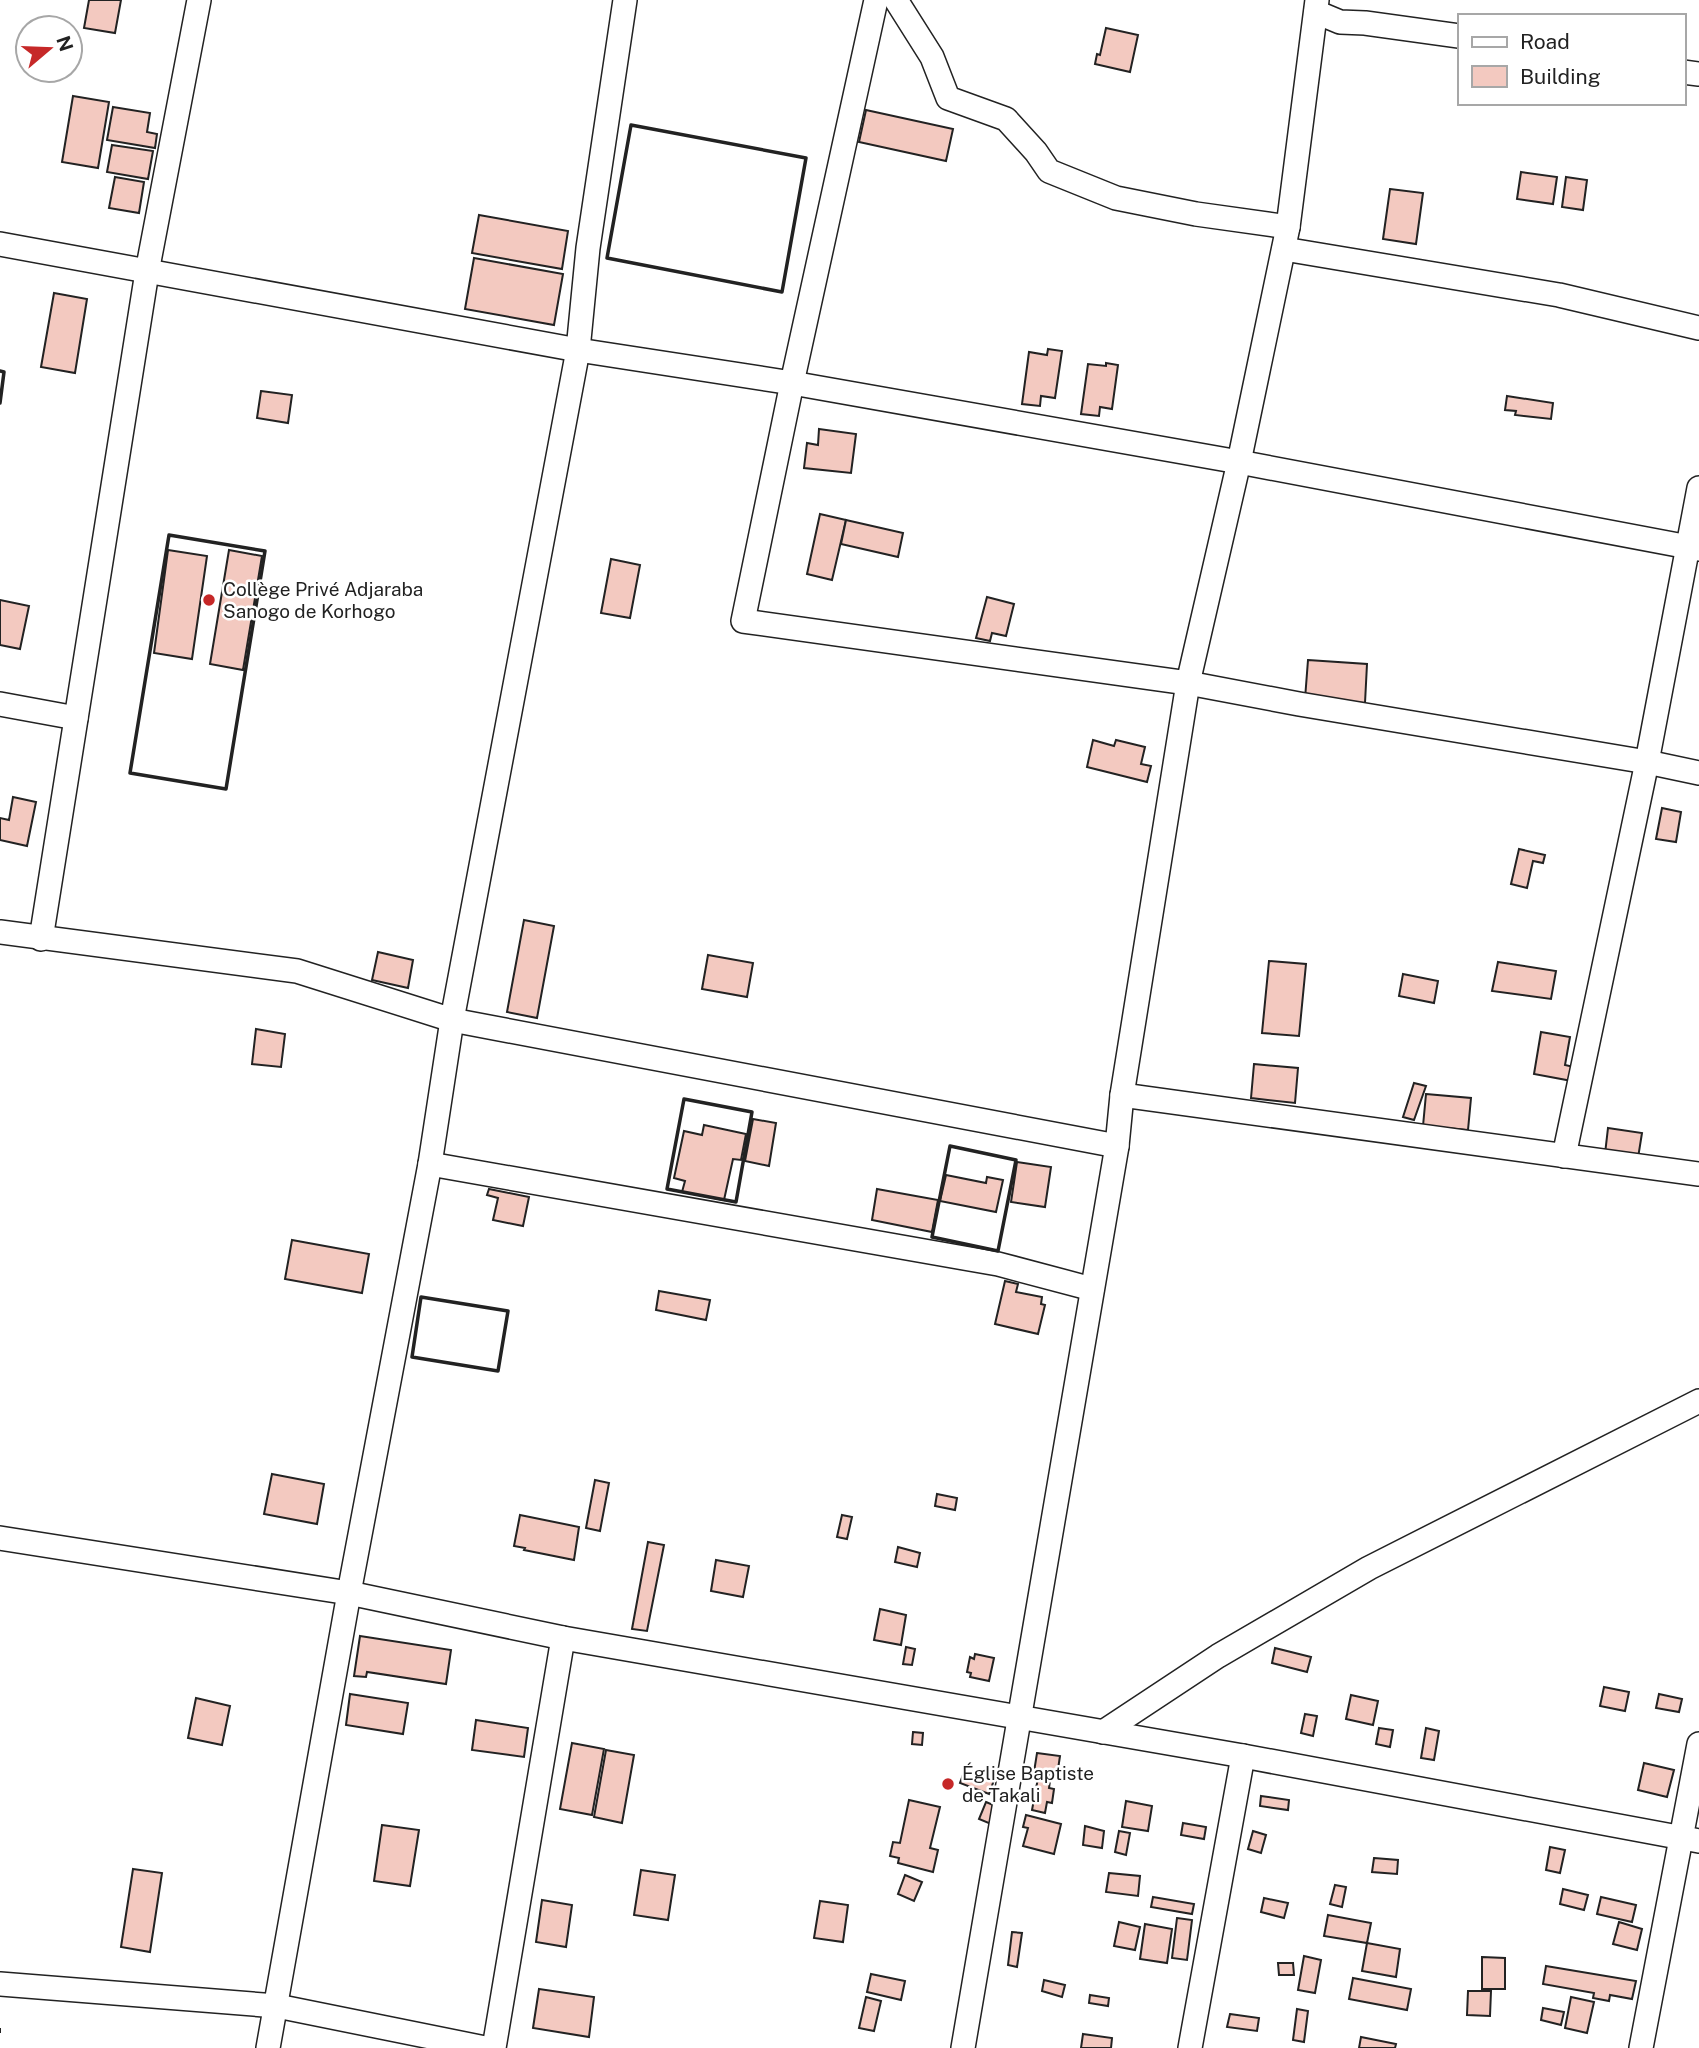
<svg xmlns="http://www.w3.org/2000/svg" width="1699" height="2048" viewBox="0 0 1699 2048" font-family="'Public Sans',sans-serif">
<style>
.building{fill:#f3c9c0;stroke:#222;stroke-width:2}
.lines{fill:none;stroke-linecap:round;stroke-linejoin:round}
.minor-casing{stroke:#222;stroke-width:26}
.minor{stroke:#fff;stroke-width:23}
.fence{stroke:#222;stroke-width:2;stroke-dasharray:9 3.5;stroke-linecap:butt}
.wall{stroke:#222;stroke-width:3.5}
.poi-dot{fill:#c62828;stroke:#fff;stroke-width:2.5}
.labels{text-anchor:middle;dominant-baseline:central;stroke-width:5;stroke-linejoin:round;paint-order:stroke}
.poi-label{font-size:19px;fill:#222;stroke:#fff;text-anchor:start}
</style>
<rect width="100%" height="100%" fill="#fff"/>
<g class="building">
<polygon points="89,0 121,0 115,33 84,28"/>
<polygon points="1106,28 1138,35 1130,72 1095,64 1097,54 1100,55"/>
<polygon points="73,96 109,102 98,168 62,162"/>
<polygon points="113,107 150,113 147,132 157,134 155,148 107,140"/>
<polygon points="866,110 953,129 946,161 859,142"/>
<polygon points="112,145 153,151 148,179 107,172"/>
<polygon points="1521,172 1557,177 1553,204 1517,199"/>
<polygon points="115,177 144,182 139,213 109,208"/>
<polygon points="1566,177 1587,180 1583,210 1562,207"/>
<polygon points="1390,189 1423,193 1416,244 1383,239"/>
<polygon points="479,215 568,231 562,269 472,253"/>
<polygon points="474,258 563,274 554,325 465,309"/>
<polygon points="54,293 87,299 75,373 41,367"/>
<polygon points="1048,349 1062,351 1055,398 1041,396 1040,406 1022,404 1029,352 1047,355"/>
<polygon points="1106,363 1118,365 1112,409 1100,407 1099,416 1081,414 1088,364 1106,366"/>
<polygon points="261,391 292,395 288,423 257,418"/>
<polygon points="1507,396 1553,403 1551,419 1515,415 1516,411 1505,410"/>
<polygon points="819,429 856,434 851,473 804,468 807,443 818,445"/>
<polygon points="820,514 846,520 832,580 807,574"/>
<polygon points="846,520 903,533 898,557 841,544"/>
<polygon points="168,550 207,556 192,659 154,653"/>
<polygon points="229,550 262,556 243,670 210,664"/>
<polygon points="611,559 640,565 630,618 601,613"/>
<polygon points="987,597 1014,604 1006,636 992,633 990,641 976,638"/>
<polygon points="0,600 29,606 20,649 0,645"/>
<polygon points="1308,660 1367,664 1365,703 1305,699"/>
<polygon points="1093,740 1114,746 1116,740 1145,747 1141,764 1151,766 1147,782 1087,767"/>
<polygon points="13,797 36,802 27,846 0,840 0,818 9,820"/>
<polygon points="1662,808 1681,812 1676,842 1656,839"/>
<polygon points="1519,849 1545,855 1543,863 1533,861 1527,888 1511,884"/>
<polygon points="524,920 554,926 537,1018 507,1012"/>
<polygon points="378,952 413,960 408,988 372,980"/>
<polygon points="708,955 753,963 747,997 702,989"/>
<polygon points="1269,961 1306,964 1299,1036 1262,1033"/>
<polygon points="1498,962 1556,971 1551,999 1492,991"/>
<polygon points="1403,974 1438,981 1434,1003 1399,996"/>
<polygon points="256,1029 285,1034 281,1067 252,1064"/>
<polygon points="1541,1032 1570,1037 1565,1065 1574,1067 1572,1081 1534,1074"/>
<polygon points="1254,1064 1298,1068 1295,1103 1251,1098"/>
<polygon points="1414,1083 1426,1086 1414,1120 1403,1117"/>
<polygon points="1426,1094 1471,1098 1468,1130 1423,1126"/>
<polygon points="753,1119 776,1123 769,1166 745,1161"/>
<polygon points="704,1125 746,1134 741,1160 733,1159 724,1200 682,1192 685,1181 674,1178 684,1131 702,1135"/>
<polygon points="1608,1128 1642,1133 1638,1158 1605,1154"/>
<polygon points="1017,1162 1051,1167 1045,1207 1011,1202"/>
<polygon points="946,1175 986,1183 987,1177 1003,1180 996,1212 940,1201"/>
<polygon points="489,1189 529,1197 523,1226 493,1220 498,1198 487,1195"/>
<polygon points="877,1189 938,1200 932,1232 872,1220"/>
<polygon points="292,1240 369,1254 362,1293 285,1279"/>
<polygon points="1005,1281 1018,1284 1016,1292 1042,1297 1041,1304 1045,1305 1038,1334 995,1324"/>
<polygon points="659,1291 710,1300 706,1320 656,1310"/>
<polygon points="272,1474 324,1484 317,1524 264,1514"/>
<polygon points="595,1480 609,1483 600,1531 586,1528"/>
<polygon points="937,1494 957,1498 955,1510 935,1506"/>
<polygon points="520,1515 579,1527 574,1560 524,1550 525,1548 514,1546"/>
<polygon points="842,1515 852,1517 847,1539 837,1537"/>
<polygon points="648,1542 664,1545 647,1631 632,1629"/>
<polygon points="898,1547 920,1553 917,1567 895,1562"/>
<polygon points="716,1560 749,1566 743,1597 711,1591"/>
<polygon points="880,1609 906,1615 901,1645 874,1640"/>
<polygon points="360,1636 451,1650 446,1684 367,1672 366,1677 354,1676"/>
<polygon points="906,1647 915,1649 912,1665 903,1664"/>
<polygon points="1275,1648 1311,1657 1307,1672 1272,1663"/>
<polygon points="975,1654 994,1658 989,1681 970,1677 971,1673 967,1672 970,1657 974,1659"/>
<polygon points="1604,1687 1629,1692 1625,1711 1600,1706"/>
<polygon points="350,1694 408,1703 403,1734 346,1725"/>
<polygon points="1659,1694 1682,1699 1679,1712 1656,1708"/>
<polygon points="1351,1695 1378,1701 1373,1725 1346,1719"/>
<polygon points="196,1698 230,1706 222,1745 188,1738"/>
<polygon points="1305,1714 1317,1716 1313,1736 1301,1733"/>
<polygon points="476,1720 528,1728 524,1757 472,1750"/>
<polygon points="1379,1728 1393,1730 1390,1747 1376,1744"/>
<polygon points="1426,1728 1439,1731 1434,1760 1421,1758"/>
<polygon points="913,1732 923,1733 922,1745 912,1744"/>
<polygon points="572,1743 604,1749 592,1815 560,1809"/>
<polygon points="606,1750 634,1755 622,1823 594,1817"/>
<polygon points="1037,1753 1060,1756 1057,1776 1034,1772"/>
<polygon points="1644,1763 1674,1770 1667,1797 1638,1790"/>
<polygon points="965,1769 994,1780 989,1794 960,1783"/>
<polygon points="1038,1778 1050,1781 1049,1788 1054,1789 1052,1803 1047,1802 1045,1813 1032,1810"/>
<polygon points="1261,1796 1289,1800 1288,1810 1260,1806"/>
<polygon points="909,1800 940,1807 930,1848 938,1850 933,1872 898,1863 899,1858 890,1856 893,1842 900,1843"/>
<polygon points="1126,1801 1152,1806 1148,1831 1122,1827"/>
<polygon points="986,1802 998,1807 991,1824 979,1819"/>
<polygon points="1026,1815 1061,1824 1054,1854 1023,1846 1028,1828 1023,1827"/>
<polygon points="1183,1823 1206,1827 1204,1839 1181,1835"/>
<polygon points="382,1825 419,1830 410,1886 374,1881"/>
<polygon points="1085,1826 1104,1831 1102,1848 1083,1845"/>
<polygon points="1119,1831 1130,1833 1126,1855 1115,1852"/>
<polygon points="1253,1831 1266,1835 1261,1853 1248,1849"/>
<polygon points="1550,1847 1565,1850 1560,1873 1546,1870"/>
<polygon points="1374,1858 1398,1860 1397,1874 1372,1872"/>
<polygon points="133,1869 162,1873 150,1952 121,1947"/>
<polygon points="641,1870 675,1875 668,1920 634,1915"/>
<polygon points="1109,1873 1140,1876 1138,1896 1106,1892"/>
<polygon points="905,1875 922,1882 914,1901 898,1894"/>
<polygon points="1335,1885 1346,1887 1342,1907 1330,1904"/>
<polygon points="1563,1889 1588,1895 1584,1910 1560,1904"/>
<polygon points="1153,1897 1194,1904 1192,1914 1151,1907"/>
<polygon points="1601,1897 1636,1905 1632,1922 1597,1914"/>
<polygon points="1264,1898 1288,1903 1284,1918 1261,1912"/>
<polygon points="542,1900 572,1905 566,1947 536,1942"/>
<polygon points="820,1901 848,1905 843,1942 814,1938"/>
<polygon points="1328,1915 1371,1923 1367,1943 1324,1936"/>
<polygon points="1177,1918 1192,1920 1187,1960 1172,1958"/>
<polygon points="1119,1922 1140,1927 1135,1950 1114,1946"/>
<polygon points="1619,1922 1642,1929 1637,1950 1613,1944"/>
<polygon points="1145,1924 1172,1929 1167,1963 1140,1959"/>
<polygon points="1012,1932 1022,1933 1017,1967 1008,1965"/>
<polygon points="1367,1943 1400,1949 1396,1977 1362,1971"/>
<polygon points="1304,1956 1321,1960 1315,1993 1298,1990"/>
<polygon points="1482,1957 1505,1958 1505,1989 1482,1989"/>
<polygon points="1278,1963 1293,1963 1294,1975 1279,1975"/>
<polygon points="1546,1966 1636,1981 1632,1999 1610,1995 1609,2001 1593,1998 1594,1993 1543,1984"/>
<polygon points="871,1974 905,1981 901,2000 867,1992"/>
<polygon points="1353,1978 1411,1989 1407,2010 1349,1999"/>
<polygon points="1044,1980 1065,1985 1062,1997 1042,1991"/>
<polygon points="539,1989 594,1997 589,2037 533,2028"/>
<polygon points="1468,1991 1491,1991 1490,2016 1467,2015"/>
<polygon points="1090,1995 1109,1998 1108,2006 1089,2003"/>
<polygon points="866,1997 881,2001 874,2031 859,2028"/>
<polygon points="1571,1997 1594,2002 1587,2033 1565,2028"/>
<polygon points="1543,2008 1564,2012 1561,2025 1541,2020"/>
<polygon points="1297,2009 1308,2011 1304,2042 1293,2040"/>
<polygon points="1230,2014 1259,2018 1257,2031 1227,2027"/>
<polygon points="1083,2034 1112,2038 1111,2048 1081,2048"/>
<polygon points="1361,2037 1396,2044 1395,2048 1359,2048"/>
</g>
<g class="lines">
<g class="minor-casing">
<g id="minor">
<polyline points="876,0 792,383 743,621 1188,683 1299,704 1647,762 1699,773"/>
<polyline points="896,0 932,57 948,98 1006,119 1036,152 1049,171 1116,198 1196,214 1288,227"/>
<polyline points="1316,12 1340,22 1365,23 1459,36"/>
<polyline points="1683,72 1699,74"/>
<polyline points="0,244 578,350 792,383 1239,462 1699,549"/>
<polyline points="1284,249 1559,295 1699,328"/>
<polyline points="0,704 76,718"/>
<polyline points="0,932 297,971 452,1020 1117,1146"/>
<polyline points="41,939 147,272 199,0"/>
<polyline points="1122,1095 1699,1174"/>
<polyline points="1564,1156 1647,762 1699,488"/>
<polyline points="430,1164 998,1264 1092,1289"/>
<polyline points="0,1538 349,1593 563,1638 1243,1756 1699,1841"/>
<polyline points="1103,1732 1218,1656 1369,1568 1699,1401"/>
<polyline points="0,1984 277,2006 485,2048"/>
<polyline points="268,2048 349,1593 430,1164 452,1020 578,350 588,248 625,0"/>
<polyline points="494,2048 563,1638"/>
<polyline points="963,2048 1117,1146 1122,1095 1188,683 1239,462 1288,227 1317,0"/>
<polyline points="1190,2048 1243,1756"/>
<polyline points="1641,2048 1699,1744"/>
</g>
</g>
<use href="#minor" class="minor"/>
<polyline class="fence" points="0,2028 0,2033"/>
<g class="wall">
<polygon points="631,125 806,158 782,292 607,258"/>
<polyline points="0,371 4,372 0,403"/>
<polygon points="169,535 265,551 226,789 130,773"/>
<polygon points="684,1099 752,1112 736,1202 667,1189"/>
<polygon points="950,1146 1016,1160 998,1251 932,1237"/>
<polygon points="421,1297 508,1311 498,1371 412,1357"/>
</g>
</g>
<g class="poi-dot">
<circle cx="209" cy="600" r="7"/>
<circle cx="948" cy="1784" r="7"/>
</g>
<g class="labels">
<g class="poi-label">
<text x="223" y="589">Collège Privé Adjaraba<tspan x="223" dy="22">Sanogo de Korhogo</tspan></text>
<text x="962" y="1773">Église Baptiste<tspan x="962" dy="22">de Takali</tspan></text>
</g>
</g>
<rect x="1458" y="14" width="228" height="91" fill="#ffffff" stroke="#a7a7a7" stroke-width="2"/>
<rect x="1472" y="37" width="35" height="10" fill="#ffffff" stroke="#a7a7a7" stroke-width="2"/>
<text x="1520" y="49" font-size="21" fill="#222222">Road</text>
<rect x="1472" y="66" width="35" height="21" fill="#f3c9c0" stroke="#a7a7a7" stroke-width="2"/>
<text x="1520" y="84" font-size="21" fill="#222222">Building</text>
<g transform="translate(49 49) rotate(71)"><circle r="33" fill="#ffffff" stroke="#a7a7a7" stroke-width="2"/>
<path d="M0-5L12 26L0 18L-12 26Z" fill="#c62828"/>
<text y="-10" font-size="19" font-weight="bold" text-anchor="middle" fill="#222222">N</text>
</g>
</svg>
